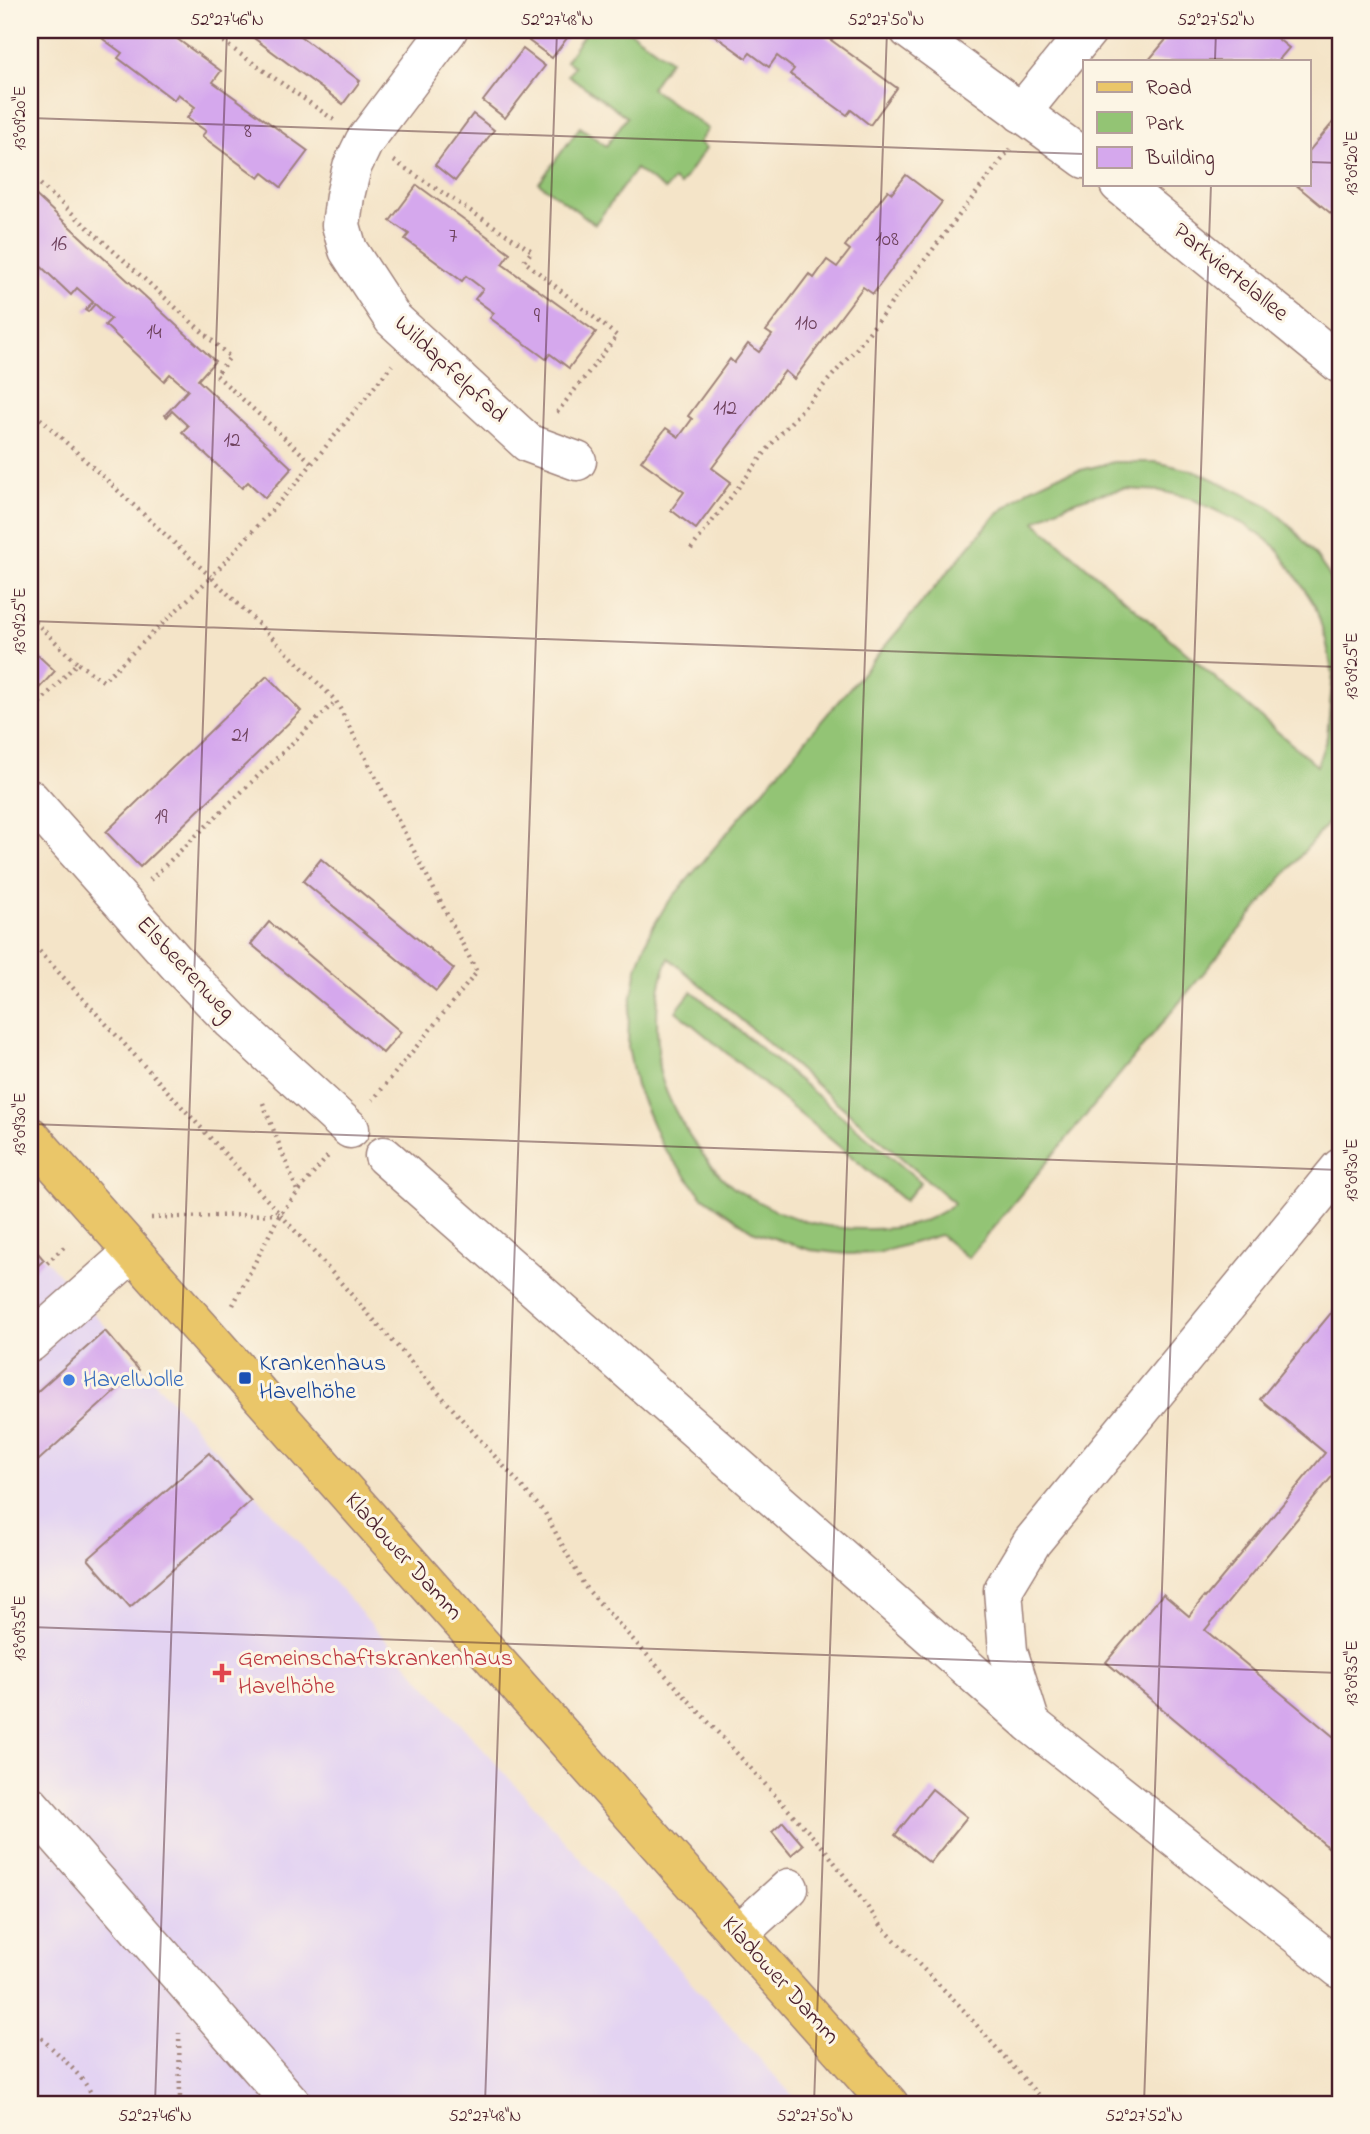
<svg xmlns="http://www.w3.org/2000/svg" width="1370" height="2134" viewBox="0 0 1370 2134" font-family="'Indie Flower',sans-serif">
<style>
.built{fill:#e3d3f2}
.green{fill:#93c474;stroke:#6e7250;stroke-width:2;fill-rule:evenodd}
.building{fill:#d5a8ed}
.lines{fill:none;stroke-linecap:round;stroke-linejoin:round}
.minor-casing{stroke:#9f827a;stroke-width:41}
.major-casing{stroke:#9f827a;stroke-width:41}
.path{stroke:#9f827a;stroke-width:4.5;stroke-dasharray:2 5;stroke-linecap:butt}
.minor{stroke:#fff;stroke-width:38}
.major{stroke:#eac669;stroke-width:38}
.ticks{fill:none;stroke:#4a1f2b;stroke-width:2;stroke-opacity:0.45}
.transit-dot{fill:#1a4fb4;stroke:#fcf5e5;stroke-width:2.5}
.shop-dot{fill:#3f7fe0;stroke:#fcf5e5;stroke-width:2.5}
.health-dot{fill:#e0444e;stroke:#fcf5e5;stroke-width:2.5}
.labels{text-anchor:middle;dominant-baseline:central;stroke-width:6;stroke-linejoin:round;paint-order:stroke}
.number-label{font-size:21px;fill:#6d415c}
.street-label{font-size:24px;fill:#4a1f2b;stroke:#fcf5e5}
.transit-label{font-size:24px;fill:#164399;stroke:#fcf5e5;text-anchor:start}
.shop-label{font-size:24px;fill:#366cbe;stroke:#fcf5e5;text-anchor:start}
.health-label{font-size:24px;fill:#be3a42;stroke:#fcf5e5;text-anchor:start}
.neatline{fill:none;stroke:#4a1f2b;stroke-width:2.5}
.ticks-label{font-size:18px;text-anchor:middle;fill:#4a1f2b}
</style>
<rect width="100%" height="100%" fill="#fcf5e5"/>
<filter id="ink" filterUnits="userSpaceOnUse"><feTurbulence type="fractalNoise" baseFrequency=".0143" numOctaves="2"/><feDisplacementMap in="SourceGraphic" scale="14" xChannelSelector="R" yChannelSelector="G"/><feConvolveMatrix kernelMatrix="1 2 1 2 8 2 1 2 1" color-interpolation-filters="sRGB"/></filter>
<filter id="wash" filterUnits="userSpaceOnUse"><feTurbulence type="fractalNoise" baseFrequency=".00686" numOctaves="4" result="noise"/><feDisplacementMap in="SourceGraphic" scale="28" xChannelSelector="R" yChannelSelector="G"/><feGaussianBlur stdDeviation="1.57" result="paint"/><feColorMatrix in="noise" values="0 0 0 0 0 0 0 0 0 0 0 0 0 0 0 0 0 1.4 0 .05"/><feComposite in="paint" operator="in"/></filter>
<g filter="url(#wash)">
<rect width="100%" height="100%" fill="#f4e4c8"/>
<polygon class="built" points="30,1242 800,2104 30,2104"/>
<g class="green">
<polygon points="587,30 594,30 598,32 600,30 628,30 670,60 651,88 708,129 699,142 706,148 680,185 673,180 665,190 636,169 595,224 539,183 580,127 606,146 627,117 568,75 574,66 566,61"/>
<path d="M1114,462H1156L1198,472L1269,506L1295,531L1313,552L1329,575L1340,601V808L968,1258L940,1235L878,1253L848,1254L810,1250L752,1231L702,1196L662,1146L636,1086L628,1047L629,1013L637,968L650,932L666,905L995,516L1029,489L1056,476ZM1125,489L1161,491L1190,498L1246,525L1275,546L1296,576L1315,606L1326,640L1333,674L1327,737L1317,766L1035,522C1064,502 1090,495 1125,489ZM669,958L954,1203V1204C923,1226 902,1229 864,1229C826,1229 791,1220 757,1201C750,1197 741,1193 734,1188C704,1164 670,1110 660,1073C658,1065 658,1055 658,1046C656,1016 656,985 669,958Z"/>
<polygon points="692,991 921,1182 905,1201 676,1011"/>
</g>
<g id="blocks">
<g class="building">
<polygon points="110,30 165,30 221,71 213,82 308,151 281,187 263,173 259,178 202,136 206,131 187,118 195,107 178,94 174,100 118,58 122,53 103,39"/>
<polygon points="243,30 292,30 360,81 343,104"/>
<polygon points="537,30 573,30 552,58 529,41"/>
<polygon points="707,30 817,30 897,88 870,125 851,110 847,115 790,74 794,69 777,56 769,67 750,53 746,58"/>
<polygon points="1174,30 1267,30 1289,48 1278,61 1148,61"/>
<polygon points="523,49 545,66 505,118 483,101"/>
<polygon points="473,114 494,130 455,181 435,165"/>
<polygon points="1340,114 1340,221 1295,184 1309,184 1309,151"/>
<polygon points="906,175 942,202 873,294 863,287 794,379 785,371 712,468 731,482 696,529 671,510 684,492 641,461 666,428 679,437 692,419 688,416 730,359 734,363 748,344 759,352 772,335 766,331 809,274 814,278 827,260 837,267 850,250 845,246 888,190 892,193"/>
<polygon points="417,185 510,253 502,264 596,332 569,368 550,354 546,359 490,318 494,313 475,299 483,289 466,276 462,281 405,239 409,234 390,221"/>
<polygon points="30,190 215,361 198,380 292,468 265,498 248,482 242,488 182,432 188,426 172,411 167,417 165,415 188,390 170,374 164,381 105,325 111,319 95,304 88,312 85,310 93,302 77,288 71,295 30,256"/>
<polygon points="30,648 55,671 30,698"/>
<polygon points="267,676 301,711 140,867 106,832"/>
<polygon points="321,859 454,969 436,991 303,881"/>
<polygon points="269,922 401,1032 383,1053 251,944"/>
<polygon points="30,1244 44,1260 30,1273"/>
<polygon points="1340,1302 1340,1467 1205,1630 1340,1742 1340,1857 1106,1662 1163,1594 1189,1616 1204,1597 1205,1598 1325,1453 1260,1399"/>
<polygon points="105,1331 139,1370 30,1468 30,1398"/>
<polygon points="209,1453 251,1501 130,1607 88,1559"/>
<polygon points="932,1789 967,1817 930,1863 895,1835"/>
<polygon points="783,1822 803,1845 791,1855 772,1832"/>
</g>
</g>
</g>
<g filter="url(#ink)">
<use href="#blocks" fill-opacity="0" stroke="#9f827a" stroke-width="2"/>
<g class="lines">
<g class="minor-casing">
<g id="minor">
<polyline points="448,30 364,142 352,167 345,196 341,225 348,250 393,319 528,443 577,461"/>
<polyline points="909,30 1085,159"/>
<polyline points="1021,113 1088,30"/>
<polyline points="1119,184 1340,364"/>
<polyline points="30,799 180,967 232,1021 350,1129"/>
<polyline points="384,1156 1030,1723"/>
<polyline points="1340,1168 1032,1542 1003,1590 1008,1651 1031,1724 1340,1969"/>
<polyline points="30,1343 133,1252"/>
<polyline points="30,1805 292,2104"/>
<polyline points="738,1934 789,1888"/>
</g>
</g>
<g class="major-casing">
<polyline id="major" points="30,1136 889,2104"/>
</g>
<g class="path">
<polyline points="206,30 334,120"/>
<polyline points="394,161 532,251 524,261 617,336 555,415"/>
<polyline points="30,175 230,357 216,375 312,463"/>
<polyline points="30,409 211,577 297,482 392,365"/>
<polyline points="691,549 774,441 857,348 1010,149"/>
<polyline points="30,617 77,663"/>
<polyline points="30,713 77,663 103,681 211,577 336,701 477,972 373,1100"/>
<polyline points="150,880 336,701"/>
<polyline points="30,941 280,1214 545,1513 585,1587 826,1851 883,1928 958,2004 1046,2104"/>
<polyline points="263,1103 298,1193"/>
<polyline points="151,1218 279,1214"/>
<polyline points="47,1263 66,1245"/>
<polyline points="233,1305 280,1214 328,1156"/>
<path d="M30,2035L36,2033C53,2050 91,2081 95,2104"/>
<polyline points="179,2104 180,2098 179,2033"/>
</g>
<use href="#minor" class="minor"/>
<use href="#major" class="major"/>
</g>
</g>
<path class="ticks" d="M1215,61L1216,30M30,118L1085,154M1309,162L1340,163M30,621L1340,667M30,1124L1340,1170M30,1627L1340,1673M155,2104L227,30M485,2104L557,30M814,2104L887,30M1144,2104L1211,184"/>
<rect class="transit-dot" x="238" y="1371" width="14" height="14" rx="3.5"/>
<circle class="shop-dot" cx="69" cy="1380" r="7"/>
<path class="health-dot" d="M218.5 1662.5h7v7h7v7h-7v7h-7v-7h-7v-7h7z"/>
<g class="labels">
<g class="number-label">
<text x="248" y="132">8</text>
<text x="453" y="237">7</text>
<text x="887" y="240">108</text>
<text x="59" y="245">16</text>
<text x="537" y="317">9</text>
<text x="806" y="324">110</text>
<text x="154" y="333">14</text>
<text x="725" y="409">112</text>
<text x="232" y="441">12</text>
<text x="240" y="736">21</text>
<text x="161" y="818">19</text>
</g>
<g class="street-label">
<text transform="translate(1230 273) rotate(39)">Parkviertelallee</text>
<text transform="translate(450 370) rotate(43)">Wildapfelpfad</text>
<text transform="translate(185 969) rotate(47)">Elsbeerenweg</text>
<text transform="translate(403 1557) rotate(48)">Kladower Damm</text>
<text transform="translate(780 1981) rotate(48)">Kladower Damm</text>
</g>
<g class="transit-label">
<text x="259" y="1364">Krankenhaus<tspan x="259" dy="28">Havelhöhe</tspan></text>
</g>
<g class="shop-label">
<text x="83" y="1380">HavelWolle</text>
</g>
<g class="health-label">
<text x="238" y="1659">Gemeinschaftskrankenhaus<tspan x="238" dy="28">Havelhöhe</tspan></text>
</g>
</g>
<rect width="1370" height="2134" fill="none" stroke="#fcf5e5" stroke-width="77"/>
<rect x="1083" y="60" width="228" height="126" fill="#fcf5e5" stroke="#b59f9b" stroke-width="2"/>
<rect x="1097" y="82" width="35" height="10" fill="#eac669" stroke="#b59f9b" stroke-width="2"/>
<text x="1146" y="94" font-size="21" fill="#4a1f2b">Road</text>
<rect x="1097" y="112" width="35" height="21" fill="#93c474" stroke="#b59f9b" stroke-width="2"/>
<text x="1146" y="130" font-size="21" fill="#4a1f2b">Park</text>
<rect x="1097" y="147" width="35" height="21" fill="#d5a8ed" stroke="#b59f9b" stroke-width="2"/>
<text x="1146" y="164" font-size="21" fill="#4a1f2b">Building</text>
<rect x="38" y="38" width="1294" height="2058" class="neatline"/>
<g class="ticks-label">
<text x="227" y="25">52°27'46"N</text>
<text x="557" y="25">52°27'48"N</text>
<text x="886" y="25">52°27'50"N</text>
<text x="1216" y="25">52°27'52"N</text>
<text transform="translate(19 118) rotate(-90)" y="6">13°09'20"E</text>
<text transform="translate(1351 163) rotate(-90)" y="6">13°09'20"E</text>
<text transform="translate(19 621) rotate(-90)" y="6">13°09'25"E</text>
<text transform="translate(1351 666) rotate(-90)" y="6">13°09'25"E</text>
<text transform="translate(19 1124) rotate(-90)" y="6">13°09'30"E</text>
<text transform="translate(1351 1170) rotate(-90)" y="6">13°09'30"E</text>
<text transform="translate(19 1628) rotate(-90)" y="6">13°09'35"E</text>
<text transform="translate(1351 1673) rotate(-90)" y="6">13°09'35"E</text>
<text x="155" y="2121">52°27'46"N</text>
<text x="485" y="2121">52°27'48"N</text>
<text x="815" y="2121">52°27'50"N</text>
<text x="1144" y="2121">52°27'52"N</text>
</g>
</svg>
